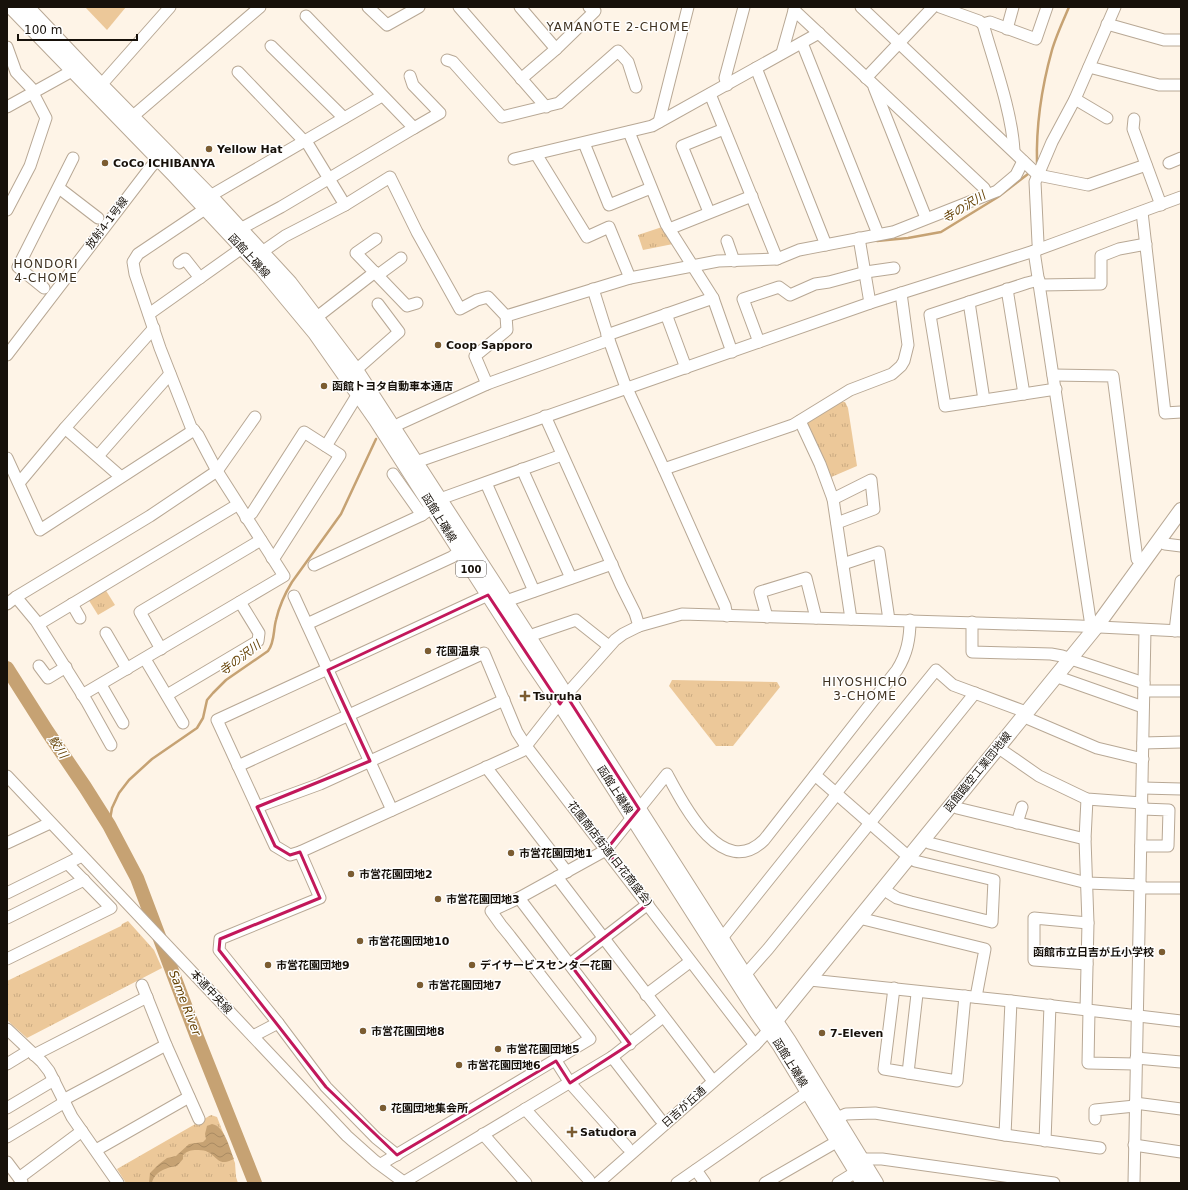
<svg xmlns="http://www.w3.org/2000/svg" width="1188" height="1190" viewBox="0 0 1188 1190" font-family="'DejaVu Sans','Noto Sans JP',sans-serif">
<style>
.park{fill:url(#park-tufts)}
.pitch{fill:#ecc899}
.water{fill:url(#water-waves)}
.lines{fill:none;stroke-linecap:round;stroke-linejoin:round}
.stream{stroke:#c6a273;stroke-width:2.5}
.river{stroke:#c6a273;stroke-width:14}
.minor-casing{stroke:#b8a895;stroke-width:13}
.major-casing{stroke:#b8a895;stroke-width:16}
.minor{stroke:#fff;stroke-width:11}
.major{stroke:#fff;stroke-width:14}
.marked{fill:none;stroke:#c2185b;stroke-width:3;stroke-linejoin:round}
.poi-dot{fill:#7b5c31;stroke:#fff;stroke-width:1.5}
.labels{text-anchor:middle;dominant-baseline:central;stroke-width:3;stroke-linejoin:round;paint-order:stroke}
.shield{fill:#fff;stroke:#5d5854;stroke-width:1}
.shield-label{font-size:10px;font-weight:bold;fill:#17110a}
.poi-label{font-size:11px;font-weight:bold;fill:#17110a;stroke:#fff;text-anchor:start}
.street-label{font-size:11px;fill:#17110a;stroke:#fff}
.neighbourhood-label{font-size:12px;letter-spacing:1px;fill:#3f3221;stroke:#fff}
.water-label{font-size:12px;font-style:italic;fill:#664306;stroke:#fff}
</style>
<defs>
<pattern id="park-tufts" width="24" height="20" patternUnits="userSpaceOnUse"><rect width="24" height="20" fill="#ecc899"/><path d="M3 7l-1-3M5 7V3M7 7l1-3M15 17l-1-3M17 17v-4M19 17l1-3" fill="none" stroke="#caab82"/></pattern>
<pattern id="water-waves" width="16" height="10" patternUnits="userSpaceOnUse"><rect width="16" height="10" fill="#c6a273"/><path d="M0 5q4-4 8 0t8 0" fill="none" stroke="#a98a62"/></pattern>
</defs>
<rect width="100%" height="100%" fill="#fef4e7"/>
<g class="park">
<polygon points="662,227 673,244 643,250 638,235"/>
<polygon points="839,402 845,402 848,408 857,466 829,478 806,423"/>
<polygon points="105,589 115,605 98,615 88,599"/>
<polygon points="672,680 777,682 780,687 733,746 716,746 669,686"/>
<polygon points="128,921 154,950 162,968 27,1038 9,1022 7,1019 7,981 121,926 122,924"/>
<polygon points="211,1115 217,1117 235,1163 236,1177 238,1183 126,1183 117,1169"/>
</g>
<polygon class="pitch" points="85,7 126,7 107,30"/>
<path class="water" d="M212,1124C225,1127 229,1147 234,1159C231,1160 227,1162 225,1162C215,1163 214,1149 197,1150C191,1150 187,1151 183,1155V1159L177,1166C167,1167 154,1172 152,1183H149L150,1173L159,1164L167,1158L176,1156L189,1144L203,1142L206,1139L205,1134L207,1126Z"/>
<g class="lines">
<g class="stream">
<path d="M1037,163C1036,126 1042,86 1052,50C1056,36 1063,21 1069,7"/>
<polyline points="877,241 908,238 941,232 998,197 1028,174"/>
<path d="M109,825L112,808L119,793L129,780L152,759L197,728L203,718L207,700L213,693L226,680L268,651C275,642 273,631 276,620C279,607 284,595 292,582L341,514L376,439"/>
</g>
<polyline class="river" points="7,668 47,731 85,787 109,825 137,878 197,1037 255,1183"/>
<g class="minor-casing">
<g id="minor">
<polyline points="368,7 387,25 419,7"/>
<polyline points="459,7 546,107"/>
<polyline points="520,7 556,49"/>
<polyline points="861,7 1038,175 1088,185 1146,165"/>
<polyline points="940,7 979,21 983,24 990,22 1036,39 1047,7"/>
<polyline points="794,10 984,188 987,194"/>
<polyline points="306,16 414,128 440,113 413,85 410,76"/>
<path d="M983,24C994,63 1012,112 1014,151"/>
<polyline points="1107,24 1164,40 1181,40"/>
<polyline points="1007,29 1013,7"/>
<polyline points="802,43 878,234"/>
<polyline points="271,46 344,118"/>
<polyline points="7,47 16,72 35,92"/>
<polyline points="782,53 795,7"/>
<polyline points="447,60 453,62 502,117 559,103 618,51 628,62 636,87"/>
<polyline points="1089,67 1159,85 1181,85"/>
<polyline points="756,68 826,245"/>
<polyline points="238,72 305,142"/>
<polyline points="866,78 933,7"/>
<polyline points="521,79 556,49 595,11 589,7"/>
<polyline points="101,85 170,7"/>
<polyline points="727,85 725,78 744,7"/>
<polyline points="874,87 926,218"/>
<polyline points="710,94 777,259"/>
<polyline points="1075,99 1107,118"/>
<polyline points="7,107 72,71"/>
<polyline points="132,117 260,7"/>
<polyline points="1134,119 1133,129 1161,205"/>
<polyline points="659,122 688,7"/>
<polyline points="629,132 666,224 713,298 732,352"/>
<polyline points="306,141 345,205"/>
<polyline points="584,143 609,205 651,188"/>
<polyline points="536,154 587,237 609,227 630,278"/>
<polyline points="514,159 652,126 819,33"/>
<polyline points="1169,163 1181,158"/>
<polyline points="59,188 98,218"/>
<polyline points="210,196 382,96"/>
<polyline points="7,210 30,166 46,118 33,93"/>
<polyline points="709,212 682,146 724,129"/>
<polyline points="1142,212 1165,413 1181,412"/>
<polyline points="240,229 281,207 414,128"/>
<polyline points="669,229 752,196"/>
<polyline points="859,238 870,303"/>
<polyline points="376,239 356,253 407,306 417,303"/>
<polyline points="727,241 734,261"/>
<polyline points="1039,249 1038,243 1035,182 1052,142 1075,99 1115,7"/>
<polyline points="1034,251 1091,626"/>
<polyline points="262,252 285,236 345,205 390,177 417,232 460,309 477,300 488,297 506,316 507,330 475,356 487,384"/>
<polyline points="179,263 185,259 200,278"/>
<polyline points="378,275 401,258"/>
<polyline points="1039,280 1027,283 930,315 945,406 1056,389"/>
<polyline points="1040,285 1101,284 1101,256 1119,249 1146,244"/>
<polyline points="44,288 18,267 73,158"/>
<polyline points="593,289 609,340 624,382 664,469 725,606 727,616"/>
<polyline points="1007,289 1024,394"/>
<polyline points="969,302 984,400"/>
<polyline points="149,314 242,248"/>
<polyline points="666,314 686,368"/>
<polyline points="506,316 630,278 718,261 777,259 799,250 893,232 997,191 1016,175 1023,161"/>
<polyline points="317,317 375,272"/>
<polyline points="607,335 713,298"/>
<polyline points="759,342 743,299 779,287 790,295 815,284 829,282 866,272 894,268"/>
<polyline points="7,355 150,168 163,153"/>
<polyline points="356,370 399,332 378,304"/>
<polyline points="1053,375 1113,376 1137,559"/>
<polyline points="545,416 621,585 635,613 639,626"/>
<polyline points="800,421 820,464 833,499 851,619"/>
<polyline points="65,428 121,477"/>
<polyline points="387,431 401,423 487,384 609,340"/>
<polyline points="326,446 358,394"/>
<polyline points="98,456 170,374"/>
<polyline points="7,458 40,530 194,430"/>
<polyline points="416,462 870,303 1034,251 1181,197"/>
<polyline points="522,469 571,578"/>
<polyline points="664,469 793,425 850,390 892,374 901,366 904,361 908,345 901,293"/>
<polyline points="393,474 422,515"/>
<polyline points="19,483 65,428 154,328"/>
<polyline points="486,483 534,591"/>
<polyline points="440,499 562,455"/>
<polyline points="833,499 871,480 874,509 837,523"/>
<polyline points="246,518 252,513 304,432 340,455 276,555 272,558"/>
<polyline points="1165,544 1181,546"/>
<polyline points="843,564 879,552 889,620"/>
<polyline points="314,565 422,515 432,508"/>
<polyline points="294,596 392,810"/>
<polyline points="16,597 36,621 87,702 111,745"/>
<polyline points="512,599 612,564"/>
<polyline points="7,604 16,597 150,516 217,471 255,417"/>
<polyline points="72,604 80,618"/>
<polyline points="767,617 760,592 806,578 816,618"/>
<polyline points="972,622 972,652 1051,654 1062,656 1144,683"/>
<polyline points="39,624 237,505"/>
<polyline points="307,624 452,557 460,551"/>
<polyline points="1175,631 1181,581"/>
<polyline points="106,633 127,669"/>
<polyline points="535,634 576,620 605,643"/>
<polyline points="161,649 140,612 261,540"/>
<polyline points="145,659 183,723"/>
<polyline points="39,666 48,678 66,667"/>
<polyline points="1055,676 1143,707"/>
<polyline points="101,685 123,723"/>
<polyline points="1144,691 1181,691"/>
<polyline points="82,695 284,576 217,471 198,435 191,427 160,348 135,274 133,262 138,254 205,209"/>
<polyline points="167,695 258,641 259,633 240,602"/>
<polyline points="1029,719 1097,748 1143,759"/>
<polyline points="1143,743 1181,742"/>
<polyline points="1003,751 1039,776 1087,799 1142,803"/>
<polyline points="238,766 484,653 517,732 526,746 755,1045"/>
<polyline points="486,767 567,872"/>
<polyline points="815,775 903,852"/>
<polyline points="7,776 347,1136 375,1161 405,1183"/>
<polyline points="1143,788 1181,789"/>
<polyline points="836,793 936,670 953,685 1026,712"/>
<polyline points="257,807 320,784 504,700"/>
<polyline points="957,808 1085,839"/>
<polyline points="1017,823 1022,807"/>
<polyline points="7,843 50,823"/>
<polyline points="929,843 1087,883 1141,885"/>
<polyline points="1141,846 1168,846 1169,810 1142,809"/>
<polyline points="300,852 290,855 275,846 217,720 488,595"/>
<polyline points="557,877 713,1081"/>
<polyline points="1141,888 1181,888"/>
<polyline points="7,893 82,856"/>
<polyline points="889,893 897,898 911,902 992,922 994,880 915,861"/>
<polyline points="519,898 630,1044"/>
<polyline points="7,918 84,880"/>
<polyline points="859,918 985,949 976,997"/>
<polyline points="722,938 837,794"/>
<polyline points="7,959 111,908 68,864"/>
<polyline points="570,964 648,904"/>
<polyline points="1087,964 1034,960 1034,918 1088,923"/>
<polyline points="745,975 768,949 975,693"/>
<polyline points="810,980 1011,1001 1181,1021"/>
<polyline points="142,985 166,1045 199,1119"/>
<polyline points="894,988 884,1069 957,1081 965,996"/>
<polyline points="646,995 687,964"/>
<polyline points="1086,1010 1088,923 1085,839 1087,799"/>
<polyline points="1089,1010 1088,1063 1135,1064"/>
<polyline points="7,1029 42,1062 49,1071 72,1117 118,1183"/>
<polyline points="253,1036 278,1023"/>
<polyline points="34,1055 147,997"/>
<polyline points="612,1057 660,1119"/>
<polyline points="1136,1058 1181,1062"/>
<polyline points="556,1061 570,1083 627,1147"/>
<polyline points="7,1064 25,1053"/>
<polyline points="908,1073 917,994"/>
<polyline points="63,1100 166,1045"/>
<polyline points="1135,1103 1181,1109"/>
<polyline points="7,1108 54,1080"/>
<polyline points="525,1109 589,1180"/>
<polyline points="837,1118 846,1114 875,1113 1005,1135 1100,1148"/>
<polyline points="1095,1119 1095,1110 1135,1106"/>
<polyline points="483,1134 526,1183"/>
<polyline points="1005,1135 1011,1001"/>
<polyline points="7,1137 65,1102"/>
<polyline points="1045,1141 1050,1005"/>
<polyline points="1134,1145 1181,1152"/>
<polyline points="96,1150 189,1097"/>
<polyline points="397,1155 376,1138 326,1087 278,1023 219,950 220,939 320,898 300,852 522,751 566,695 615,640 623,634 639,626 682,614 1079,626 1181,631"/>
<polyline points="861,1159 882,1159 1054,1183"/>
<polyline points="7,1162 22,1182"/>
<path d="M381,1164L590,1039L510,936L501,925L491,911L519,898L606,850L667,774C683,804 722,881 764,840L897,670C907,654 910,639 910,620"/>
<polyline points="696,1170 705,1183"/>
<polyline points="19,1178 82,1131"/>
<polyline points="404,1182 612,1057 663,1017"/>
<polyline points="598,1183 755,1045 769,1030"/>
<polyline points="677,1183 808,1092"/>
<polyline points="765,1183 838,1141"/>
<polyline points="838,1183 856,1172"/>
<polyline points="1134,1183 1145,630"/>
</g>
</g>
<g class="major-casing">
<g id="major">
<polyline points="11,7 174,175 261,268 315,333 376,420 528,657 560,704 757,1013 780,1046 863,1183"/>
<polyline points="27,7 101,85 210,196 290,283 356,370 529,637 745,975 789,1041 876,1183"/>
<polyline points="770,1028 1096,627 1181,510"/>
</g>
</g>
<use href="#minor" class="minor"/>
<use href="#major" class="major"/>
</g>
<path class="marked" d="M488,595L560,704L566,695L639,809L606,850L648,904L570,964L630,1044L570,1083L556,1061L397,1155L326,1087L219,950L220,939L320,898L300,852L290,855L275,846L257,807L370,761L328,670Z"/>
<g class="poi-dot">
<circle cx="209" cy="149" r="4"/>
<circle cx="105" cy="163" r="4"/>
<circle cx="438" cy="345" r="4"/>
<circle cx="324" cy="386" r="4"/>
<circle cx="428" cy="651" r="4"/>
<path d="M523 690h4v4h4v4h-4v4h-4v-4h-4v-4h4z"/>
<circle cx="511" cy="853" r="4"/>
<circle cx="351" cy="874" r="4"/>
<circle cx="438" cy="899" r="4"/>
<circle cx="360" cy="941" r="4"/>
<circle cx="1162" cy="952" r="4"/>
<circle cx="268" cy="965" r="4"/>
<circle cx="472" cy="965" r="4"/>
<circle cx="420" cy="985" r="4"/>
<circle cx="363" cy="1031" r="4"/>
<circle cx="822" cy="1033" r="4"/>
<circle cx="498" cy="1049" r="4"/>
<circle cx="459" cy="1065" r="4"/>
<circle cx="383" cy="1108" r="4"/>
<path d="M570 1126h4v4h4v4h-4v4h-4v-4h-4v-4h4z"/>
</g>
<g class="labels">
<rect class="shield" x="456" y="561" width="30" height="16" rx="3"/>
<g class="shield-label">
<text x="471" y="569">100</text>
</g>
<g class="poi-label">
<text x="217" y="149">Yellow Hat</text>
<text x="113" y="163">CoCo ICHIBANYA</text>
<text x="446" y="345">Coop Sapporo</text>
<text x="332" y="386">函館トヨタ自動車本通店</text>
<text x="436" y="651">花園温泉</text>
<text x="533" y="696">Tsuruha</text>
<text x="519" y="853">市営花園団地1</text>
<text x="359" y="874">市営花園団地2</text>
<text x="446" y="899">市営花園団地3</text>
<text x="368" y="941">市営花園団地10</text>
<text x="1154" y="952" text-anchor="end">函館市立日吉が丘小学校</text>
<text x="276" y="965">市営花園団地9</text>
<text x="480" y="965">デイサービスセンター花園</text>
<text x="428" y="985">市営花園団地7</text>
<text x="371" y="1031">市営花園団地8</text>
<text x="830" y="1033">7-Eleven</text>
<text x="506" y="1049">市営花園団地5</text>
<text x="467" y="1065">市営花園団地6</text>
<text x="391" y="1108">花園団地集会所</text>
<text x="580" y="1132">Satudora</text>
</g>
<g class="street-label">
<text transform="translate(107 223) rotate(-53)">放射4-1号線</text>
<text transform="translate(249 256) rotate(47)">函館上磯線</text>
<text transform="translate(439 518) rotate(58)">函館上磯線</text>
<text transform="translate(978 772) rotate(-51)">函館臨空工業団地線</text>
<text transform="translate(615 790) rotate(57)">函館上磯線</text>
<text transform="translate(610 854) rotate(52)">花園商店街通(日花商盛会)</text>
<text transform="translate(211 992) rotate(47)">本通中央線</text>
<text transform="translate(790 1063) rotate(58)">函館上磯線</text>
<text transform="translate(684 1107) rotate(-42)">日吉が丘通</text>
</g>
<g class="neighbourhood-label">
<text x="618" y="27">YAMANOTE 2-CHOME</text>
<text x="46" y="264">HONDORI<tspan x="46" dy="14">4-CHOME</tspan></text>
<text x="865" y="682">HIYOSHICHO<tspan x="865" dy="14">3-CHOME</tspan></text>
</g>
<g class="water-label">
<text transform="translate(964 207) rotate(-32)">寺の沢川</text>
<text transform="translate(240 658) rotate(-37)">寺の沢川</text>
<text transform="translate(58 747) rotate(57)">鮫川</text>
<text transform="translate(185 1003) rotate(69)">Same River</text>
</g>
</g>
<rect width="1188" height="1190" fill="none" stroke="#17110a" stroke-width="16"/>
<path d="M18 34v6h119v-6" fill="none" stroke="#17110a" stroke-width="2"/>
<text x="24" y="34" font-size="12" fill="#17110a" stroke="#ffffff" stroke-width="3" paint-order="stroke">100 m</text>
</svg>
